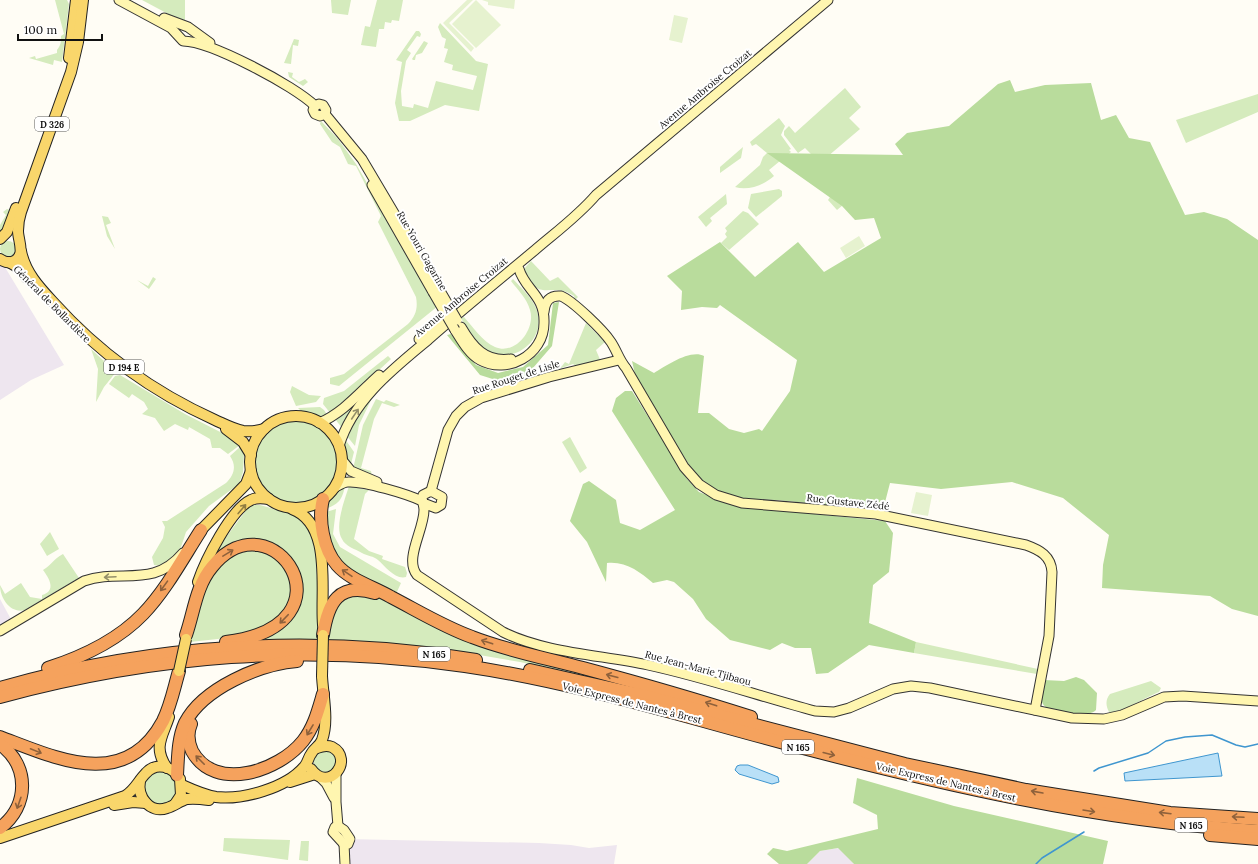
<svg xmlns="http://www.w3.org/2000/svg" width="1258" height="864" viewBox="0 0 1258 864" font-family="Lora,serif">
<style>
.industrial{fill:#eee6ef}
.green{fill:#d5ebbd}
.forest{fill:#b9dc9c}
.pitch{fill:#e6f2cf}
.water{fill:#b9e0f7;stroke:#3f96cf}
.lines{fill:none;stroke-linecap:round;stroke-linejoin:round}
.stream{stroke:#3f96cf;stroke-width:1.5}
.secondary-casing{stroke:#333;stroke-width:11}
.primary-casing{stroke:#222;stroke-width:12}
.highway-casing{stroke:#222;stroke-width:14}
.secondary{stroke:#fff6b0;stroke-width:9}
.primary{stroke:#f9d66b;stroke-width:10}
.highway{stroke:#f5a25d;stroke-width:12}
.secondary-bridge-casing{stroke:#333;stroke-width:11;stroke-linecap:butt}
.primary-bridge-casing{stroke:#222;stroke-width:12;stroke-linecap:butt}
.secondary-bridge{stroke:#fff6b0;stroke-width:9}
.primary-bridge{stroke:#f9d66b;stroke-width:10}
.oneway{stroke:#948f68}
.oneway2{stroke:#917d42}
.oneway3{stroke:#8e613b}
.labels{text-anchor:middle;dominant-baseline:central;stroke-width:4;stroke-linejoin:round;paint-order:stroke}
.shield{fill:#fff;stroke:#585858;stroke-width:1}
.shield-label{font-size:9px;font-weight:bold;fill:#111}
.street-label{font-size:10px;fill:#111;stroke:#fff}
</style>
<rect width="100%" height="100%" fill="#fffdf5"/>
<g class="industrial">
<polygon points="0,259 64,365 31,380 0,400"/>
<polygon points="0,599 13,623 0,631"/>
<polygon points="346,839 539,843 571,845 589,848 617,845 614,864 346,864"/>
<polygon points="839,848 854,864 807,864 820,851"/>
</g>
<g class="green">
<path d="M55,0H67L69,4L62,62L54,60L53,65L29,58L35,56L36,59L57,53V50C61,45 61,42 61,36L64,34Z"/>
<polygon points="142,0 185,0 185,20 172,16"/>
<polygon points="331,0 351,0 348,15 332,13"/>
<polygon points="377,0 403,0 399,21 392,20 391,23 385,22 384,29 379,29 376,47 361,45 365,26 370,27"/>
<polygon points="440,23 476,61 488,64 479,111 445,105 410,121 399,121 395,103 402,62 396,60 416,31 419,31 421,34 420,37 417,36 407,50 411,53 406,61 401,91 402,106 413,108 414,104 428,108 436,81 473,90 477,76 452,70 453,65 444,62 448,49 444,48 446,39 442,37 438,27"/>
<polygon points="294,39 299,40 298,46 293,45 291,64 284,63"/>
<polygon points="424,41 428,43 422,53 416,55 415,60 413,60 412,59"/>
<polygon points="288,72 293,73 292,77 299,82 305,79 308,82 303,86 289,77"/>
<polygon points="845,88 861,107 849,118 860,129 814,168 814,157 805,148 798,153 784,135 784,131 789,126 795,133"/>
<polygon points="1258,94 1258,112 1186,143 1176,120"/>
<path d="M779,118L785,126L781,135L791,149L789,150L791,152L769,170L774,176C764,185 748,191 735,187L760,165L763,157L767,153L756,144L752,146L750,142Z"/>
<path d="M321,121L338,139L356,164L438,306L339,386L330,384V378L344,374L408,324C416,316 418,308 416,297L378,222L381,216L356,166L348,164L340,147L332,142L320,124Z"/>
<polygon points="743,147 741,158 720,173 720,167"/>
<polygon points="779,189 782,191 782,196 756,217 748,208 751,194"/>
<polygon points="726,194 727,204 710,218 712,221 706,227 698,217"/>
<polygon points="830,197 849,200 837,210 828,200"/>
<polygon points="7,209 10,210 3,230 0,232 0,225 6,215 3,212"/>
<polygon points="743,211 748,213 759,224 729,250 721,243 727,237 725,234 727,231 725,228"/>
<polygon points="102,216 108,217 111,223 106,225 115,249 107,236"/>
<circle cx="8" cy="249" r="8"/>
<path d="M531,261L550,281L558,277L578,297L575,300L574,296C557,285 547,294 537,288C532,285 528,278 524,274V269Z"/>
<polygon points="153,277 156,279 149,289 137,280 148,286"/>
<path d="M513,279C521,288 531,296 536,308C550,342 507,371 479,346C472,340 466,327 461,318L464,317C473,327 482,341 495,347C516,356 536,328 530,310C527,299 518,290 511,281Z"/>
<polygon points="586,323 605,342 596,350 601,362 576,366 573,364 547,373 551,367 554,369 558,364 562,366 565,362 569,364"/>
<polygon points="91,349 116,372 104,387 96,402 98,369"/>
<polygon points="388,356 391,359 331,414 323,404 324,398 344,391"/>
<polygon points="120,375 185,414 230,437 240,445 228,454 220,448 212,448 210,439 189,427 188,430 175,424 164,431 155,418 142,414 148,409 144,402 132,394 129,398 109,384 115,376"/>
<polygon points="292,386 309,395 321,396 316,402 296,406 290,392"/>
<polygon points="373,396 359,425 355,446 346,435 360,411"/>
<polygon points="360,398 342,428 335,419"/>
<polygon points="376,399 384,402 386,400 400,405 394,407 382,403 374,419 361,468 371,471 372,476 353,469 363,425"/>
<path d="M320,407L324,410L328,416C319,419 304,415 298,408Z"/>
<circle cx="296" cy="462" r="42"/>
<polygon points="570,437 587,468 580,473 562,442"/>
<path d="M345,439L354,452L350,468C344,461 343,447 345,439Z"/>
<path d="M241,446L244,455L243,472L239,484L209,506L186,532L181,547L169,562L160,566L154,565L152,557L163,538L165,527L162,521H167L226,483C234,475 237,466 230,456Z"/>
<path d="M345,486C342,500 339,504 325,509C327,499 336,489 345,486Z"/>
<path d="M349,486L369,490L365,494L354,539L369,551L383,556L382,559L405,567L407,573L406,577C395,580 385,566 378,560C374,556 367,556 362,553C355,549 345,546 342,539C334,527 345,499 349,486Z"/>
<polygon points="250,505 260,505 296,515 307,526 316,549 317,582 320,592 319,638 317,639 265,640 264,636 295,612 285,553 234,545 217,555 215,552"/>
<path d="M336,509L333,534L340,547L401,583L396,594C375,583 346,574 335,552C330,541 329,525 326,512Z"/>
<polygon points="50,532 59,549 47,556 40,544"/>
<polygon points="256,550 273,555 291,576 291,603 272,625 236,637 190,642 201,596 210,575 234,554"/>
<path d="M63,554L79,578L25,610C11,614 0,599 0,585L5,594L21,583L30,597L42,599V595C57,591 49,578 43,570C52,565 53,559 63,554Z"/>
<polygon points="370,594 402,608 591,673 591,677 520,662 450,650 327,641 333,609 347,596"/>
<polygon points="916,642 1038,669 1037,674 914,653"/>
<path d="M1151,681L1161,688L1159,692C1148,696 1118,715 1109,712C1106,706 1105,700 1110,694Z"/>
<circle cx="325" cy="762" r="11"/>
<circle cx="161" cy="788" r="17"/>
<polygon points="224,838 290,840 288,860 223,851"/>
<polygon points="301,841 309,841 308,861 299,860"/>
</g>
<g class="forest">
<path d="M1010,80L1015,92L1045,85L1091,83L1101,120L1116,115L1129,138L1150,142L1185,215L1204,212L1227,219L1258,240V616L1232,609L1210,596L1102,588L1103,565L1109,535L1063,498L1012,482L941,489L890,483L883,510L776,500L743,499L718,493L698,479L637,383L632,361L654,373C666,366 690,349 704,356L698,413H709L729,429L744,433L759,429L762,431L790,391L797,360L720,305L717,308L702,307L681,310L682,291L667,276L720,242L755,277L798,242L824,272L881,238L874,218L855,220L842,206L767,153L903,155L895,144L907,133L949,126L998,84Z"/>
<polygon points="559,302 552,346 526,376 499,381 480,375 447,335 451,334 476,365 498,373 523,367 548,345 553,303"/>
<path d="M625,391H632L687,479L699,492L735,506L885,521L893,533L889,572L873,585L869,623L916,642L914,653L869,645L828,673L816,674L811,648H795L782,643L770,650L730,640L706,619L693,599L674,582L667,580L653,583C640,572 626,561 607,563L606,582L587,542L570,521L583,484L589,481L616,500L620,523L640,530L675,510L612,411L616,398Z"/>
<path d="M1076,677L1084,680L1097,693L1096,710C1087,719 1046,715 1042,702C1040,696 1043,686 1044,680L1064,681Z"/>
<polygon points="857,778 954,806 1108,841 1103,864 854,864 838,848 820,851 807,864 779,864 767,854 773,848 787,851 878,829 877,815 853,803"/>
</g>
<g class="pitch">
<polygon points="467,0 473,0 449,23 474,48 471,52 443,23"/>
<polygon points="476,0 501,25 476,48 452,24"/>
<polygon points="482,0 515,0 514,9 488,5 488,2"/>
<polygon points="674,15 688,18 682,43 669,40"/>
<polygon points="859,236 865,246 846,258 840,248"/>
<polygon points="916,492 932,495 928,516 911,513"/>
</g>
<g class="water">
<polygon points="1218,753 1222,776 1125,781 1124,773"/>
<polygon points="740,765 748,765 778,777 779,782 772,784 739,774 735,770 737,766"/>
</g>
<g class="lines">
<g class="stream">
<polyline points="1094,771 1099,768 1148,753 1166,741 1185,737 1212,735 1236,745 1245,747 1258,744"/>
<polyline points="1036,864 1042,858 1084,832"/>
</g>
<g class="secondary-casing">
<g id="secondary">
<path d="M119,0L171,28L183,41C210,41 295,86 315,106"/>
<polyline points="164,18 188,27 210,43"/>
<polyline points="315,106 313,110 315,114 320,116 325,114"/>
<polyline points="315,106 319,104 323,105 326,110 325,114"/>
<polyline points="325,114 362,159 439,289"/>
<polyline points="372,185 433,292"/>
<path d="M544,312C545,302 549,295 561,296C573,301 603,330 611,342C617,351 619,360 626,368L684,467L699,484L716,495L742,503L876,514L1026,545C1040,550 1051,556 1052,572L1049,636L1035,710"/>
<path d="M461,327C472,346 485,363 511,359"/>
<path d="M455,330C462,341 469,354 480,360C507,375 544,355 544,323C545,295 525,290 519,269"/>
<polyline points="419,339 452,311"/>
<path d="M319,423C343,413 360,392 379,375"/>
<path d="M339,446C353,400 393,369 428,340C463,309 499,280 535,250C556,232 578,216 596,195L828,0"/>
<polyline points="342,460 351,471 377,482"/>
<path d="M334,488C338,486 343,482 348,482C364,481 407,494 422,501"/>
<polyline points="431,491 448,430 456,416 465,407 481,398 549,377 619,360"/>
<path d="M423,503L436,508L441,505L442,497L431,491L423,495C421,501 424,504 424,510C424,530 404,559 417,575L503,632C545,653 602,655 648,665C704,677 759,696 815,711L834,712L849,708L893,689L911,686L930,688L1072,718L1104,719L1122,715L1164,697L1183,696L1258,701"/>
<path d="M0,631L84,581C120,568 153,589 183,553"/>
<polyline points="336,773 336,802 338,826"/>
<polyline points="320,777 326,783 334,798"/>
<polyline points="338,826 344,830 350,839 348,844 344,844"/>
<polyline points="338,826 335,827 333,832 344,844"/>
<polyline points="344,844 345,864"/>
</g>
</g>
<g class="primary-casing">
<g id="primary">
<polyline points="69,58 76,0"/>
<polyline points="0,239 7,232 16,208"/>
<path d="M21,251C25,272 39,287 53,302C98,352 153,392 215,420C224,424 233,429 243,431C251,432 257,431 264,429"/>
<path d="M0,259C4,262 8,263 12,262C27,257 18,241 18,231C18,224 19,218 21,212L71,72L78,42L83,0"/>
<polyline points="9,262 19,268 27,278"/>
<circle cx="296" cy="462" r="46"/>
<polyline points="226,429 243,442 251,455"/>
<path d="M292,509C333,524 320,591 323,625"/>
<polyline points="201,530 246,484 251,471"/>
<path d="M198,582C205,561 231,509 251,500C257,497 263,498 269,499"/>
<path d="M167,768C153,747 162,738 169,717"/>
<path d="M311,769C329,794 355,759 332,747C327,745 322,746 317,748"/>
<path d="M140,781C137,797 150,814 167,808C174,806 180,801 187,799C194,798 202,799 209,800"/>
<polyline points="290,782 315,774"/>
<path d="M182,785C193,790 204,795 216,797C243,800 286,788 304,767C308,763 308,758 311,754C314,748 320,746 322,740C329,721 323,696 322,676"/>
<polyline points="114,805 133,802 146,803"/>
<path d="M0,838L125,796C135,790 138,781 146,773C157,761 173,767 180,779L181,795L175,804"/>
</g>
</g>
<g class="highway-casing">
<g id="highway">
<path d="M323,499C318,519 323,549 337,565C350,580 374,587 391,597C418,611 444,627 472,637C508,651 546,658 583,668C639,683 695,699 751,717"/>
<path d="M186,635C194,612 196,586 212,567C272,493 361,625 226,642"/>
<path d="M323,635C328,603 338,582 375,593"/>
<path d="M48,668C82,657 117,641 143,614C166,590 183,558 201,530"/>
<polyline points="530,670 641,695 905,764 1026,790 1170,813 1258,819"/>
<path d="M0,688C154,643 318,634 476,660"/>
<path d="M0,697C155,655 306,643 465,666C574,682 679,715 784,743C939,784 1097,821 1258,831"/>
<path d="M191,724C187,733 188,742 192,751C215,793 279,771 303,741C314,727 318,711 323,694"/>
<path d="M0,737C56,758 125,792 163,721C171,705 174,688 179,671"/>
<path d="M0,744C30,766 29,806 0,828"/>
<path d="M177,775C178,758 178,738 185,723C203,688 260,664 297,661"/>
<polyline points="1210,835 1258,839"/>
</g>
</g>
<use href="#secondary" class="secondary"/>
<use href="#primary" class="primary"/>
<use href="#highway" class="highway"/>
<g class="secondary-bridge-casing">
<g id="secondary-bridge">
<polyline points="439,289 457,320"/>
<polyline points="433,292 455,330"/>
</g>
</g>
<g class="primary-bridge-casing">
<g id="primary-bridge">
<polyline points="179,671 186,639"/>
<polyline points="322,676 323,635"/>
</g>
</g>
<use href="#secondary-bridge" class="secondary-bridge"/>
<use href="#primary-bridge" class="primary-bridge"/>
</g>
<defs><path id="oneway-shaft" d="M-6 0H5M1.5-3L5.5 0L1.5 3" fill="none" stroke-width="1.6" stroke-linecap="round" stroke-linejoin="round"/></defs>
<g class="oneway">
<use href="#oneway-shaft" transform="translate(355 414) rotate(-56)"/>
<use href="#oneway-shaft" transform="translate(110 577) rotate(177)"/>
</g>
<use class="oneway2" href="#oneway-shaft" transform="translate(242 509) rotate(-50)"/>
<g class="oneway3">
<use href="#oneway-shaft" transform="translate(228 553) rotate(-31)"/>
<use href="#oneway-shaft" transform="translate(347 573) rotate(-146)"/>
<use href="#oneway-shaft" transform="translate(164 586) rotate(126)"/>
<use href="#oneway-shaft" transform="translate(284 619) rotate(134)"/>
<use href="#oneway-shaft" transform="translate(487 642) rotate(-162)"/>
<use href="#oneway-shaft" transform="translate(612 676) rotate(-165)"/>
<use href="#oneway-shaft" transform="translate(711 704) rotate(-162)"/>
<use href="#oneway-shaft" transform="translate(310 730) rotate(121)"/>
<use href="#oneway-shaft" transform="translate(36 751) rotate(22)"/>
<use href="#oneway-shaft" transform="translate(829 754) rotate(14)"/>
<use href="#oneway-shaft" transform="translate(200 760) rotate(-135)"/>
<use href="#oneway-shaft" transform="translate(1037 792) rotate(-170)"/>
<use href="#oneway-shaft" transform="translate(19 803) rotate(109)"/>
<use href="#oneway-shaft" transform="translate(1089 811) rotate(9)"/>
<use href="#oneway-shaft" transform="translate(1165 813) rotate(-173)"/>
<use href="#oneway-shaft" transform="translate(1238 817) rotate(-177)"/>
</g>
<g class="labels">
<g class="shield">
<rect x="35" y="117" width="34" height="14" rx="3"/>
<rect x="104" y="360" width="40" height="14" rx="3"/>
<rect x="418" y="647" width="32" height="14" rx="3"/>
<rect x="782" y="740" width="32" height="14" rx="3"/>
<rect x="1175" y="818" width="32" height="14" rx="3"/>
</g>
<g class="shield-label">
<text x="52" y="124">D 326</text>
<text x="124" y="367">D 194 E</text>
<text x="434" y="654">N 165</text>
<text x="798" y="747">N 165</text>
<text x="1191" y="825">N 165</text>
</g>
<g class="street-label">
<text transform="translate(705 89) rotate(-40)">Avenue Ambroise Croizat</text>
<text transform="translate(422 251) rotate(60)">Rue Youri Gagarine</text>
<text transform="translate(461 297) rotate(-40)">Avenue Ambroise Croizat</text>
<text transform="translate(52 304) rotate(45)">Général de Bollardière</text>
<text transform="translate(516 377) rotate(-18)">Rue Rouget de Lisle</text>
<text transform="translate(848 502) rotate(6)">Rue Gustave Zédé</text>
<text transform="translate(698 668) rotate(15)">Rue Jean-Marie Tjibaou</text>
<text transform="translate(632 703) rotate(14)">Voie Express de Nantes à Brest</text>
<text transform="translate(946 782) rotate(13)">Voie Express de Nantes à Brest</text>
</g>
</g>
<path d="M18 34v6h84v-6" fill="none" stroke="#111111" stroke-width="2"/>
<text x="24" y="34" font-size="12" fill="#111111" stroke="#ffffff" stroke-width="3" paint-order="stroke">100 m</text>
</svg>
